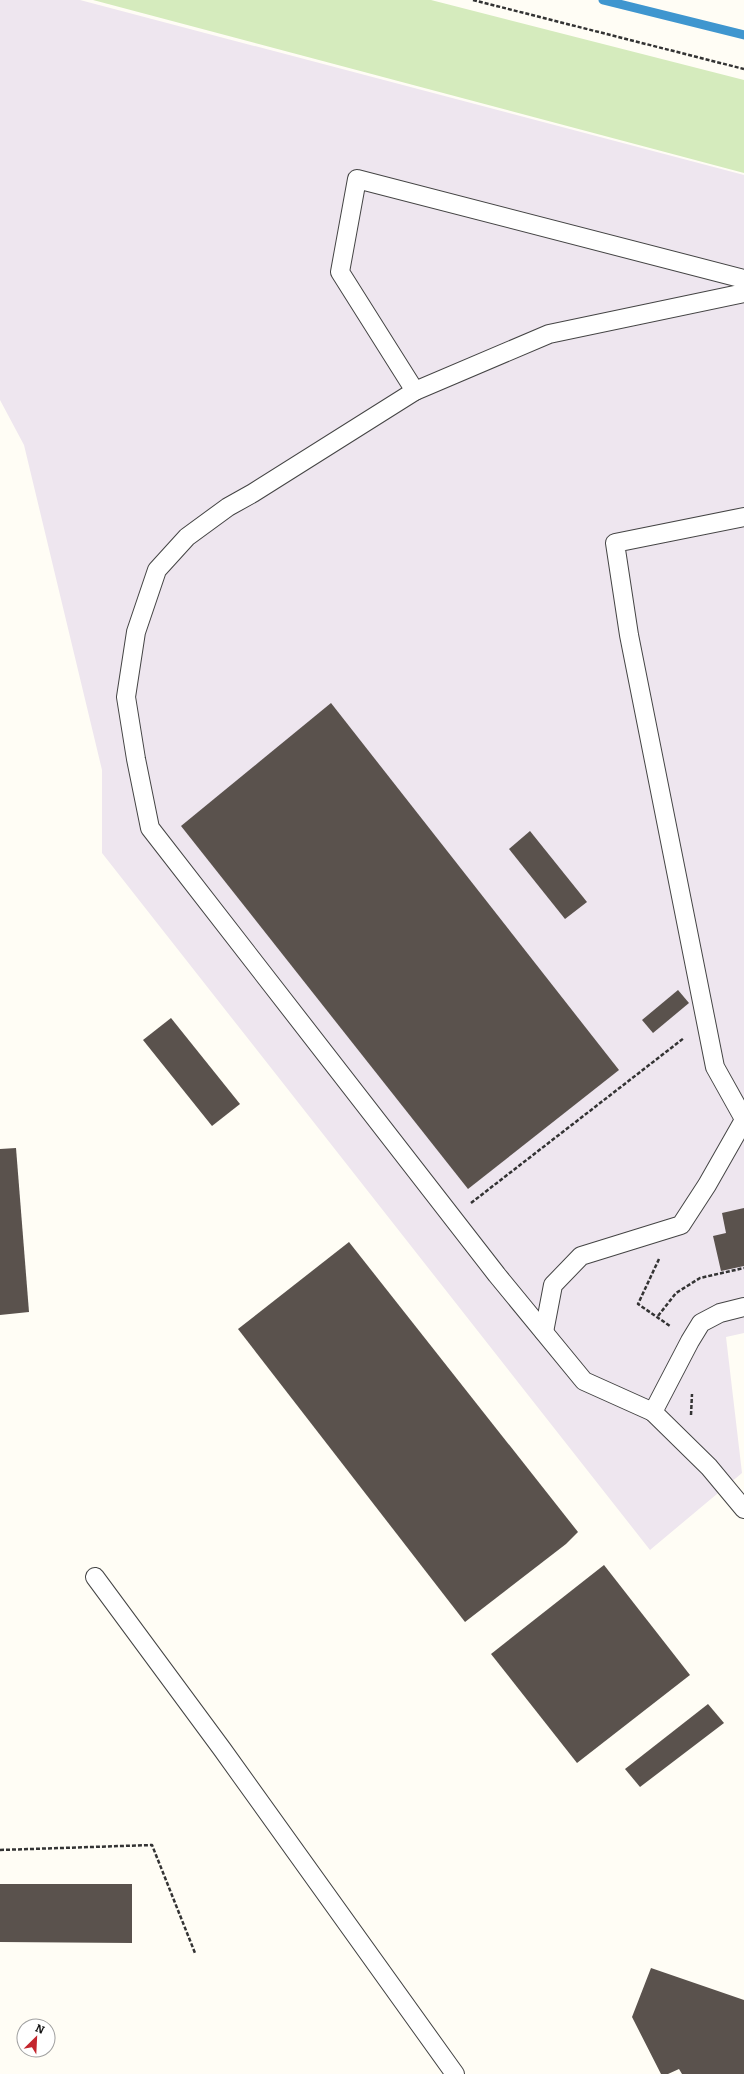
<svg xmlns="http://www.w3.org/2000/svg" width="744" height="2074" viewBox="0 0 744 2074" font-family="Bitter,serif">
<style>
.industrial{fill:#eee6ef}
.green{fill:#d5ebbd}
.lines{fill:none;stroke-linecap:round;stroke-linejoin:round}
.stream{stroke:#3f96cf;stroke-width:9}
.building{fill:#5a524d}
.service-casing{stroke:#444;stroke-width:20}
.path{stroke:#333;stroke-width:2.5;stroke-dasharray:4 2;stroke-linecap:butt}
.service{stroke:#fff;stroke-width:18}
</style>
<rect width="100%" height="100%" fill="#fffdf5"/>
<polygon class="industrial" points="0,0 80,0 744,175 744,1333 726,1337 742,1473 650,1550 102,853 102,770 24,445 0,400"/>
<polygon class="green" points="93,0 431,0 744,80 744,173"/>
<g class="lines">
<polyline class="stream" points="603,0 744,35"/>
</g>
<g class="building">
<polygon points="331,703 619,1070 468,1189 181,826"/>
<polygon points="530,831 587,902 565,919 509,849"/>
<polygon points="678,990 689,1003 653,1033 642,1020"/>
<polygon points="171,1018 240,1104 212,1126 143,1040"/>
<polygon points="16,1148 29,1312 0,1315 0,1149"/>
<polygon points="744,1208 744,1266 721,1271 713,1236 726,1233 722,1213"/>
<polygon points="349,1242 578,1532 566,1544 465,1622 238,1329"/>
<polygon points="604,1565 690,1675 577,1763 491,1654"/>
<polygon points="708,1704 724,1723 640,1787 625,1769"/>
<polygon points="0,1884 132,1884 132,1943 0,1942"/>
<polygon points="651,1968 744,2000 744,2074 682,2074 679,2069 668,2074 661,2074 632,2017"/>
</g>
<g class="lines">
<g class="service-casing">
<g id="service">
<polyline points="415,391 340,272 357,179 744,279"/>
<polyline points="744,517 615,543 629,635 715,1067 744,1119"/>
<polyline points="744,1307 720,1313 701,1323 690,1341 653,1412 709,1467 744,1509"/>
<polyline points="544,1332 553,1285 581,1256 681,1225 707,1185 744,1120"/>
<polyline points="653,1412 584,1381 497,1275 150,828 136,759 126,697 136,632 157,570 187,537 228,507 253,493 415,391 549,334 744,293"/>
<polyline points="95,1577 222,1749 455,2074"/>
</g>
</g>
<g class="path">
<polyline points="473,0 744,69"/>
<polyline points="471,1203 684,1038"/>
<polyline points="659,1259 638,1304 670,1326"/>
<polyline points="658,1316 676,1293 700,1278 744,1268"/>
<polyline points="691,1415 692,1394"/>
<polyline points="0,1850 152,1845 195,1953"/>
</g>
<use href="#service" class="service"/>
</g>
<g transform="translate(36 2038) rotate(24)"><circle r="19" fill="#ffffff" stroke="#a0a0a0"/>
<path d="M0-3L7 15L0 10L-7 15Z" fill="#c4262e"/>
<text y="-6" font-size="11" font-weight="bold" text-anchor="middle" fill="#111111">N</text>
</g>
</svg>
